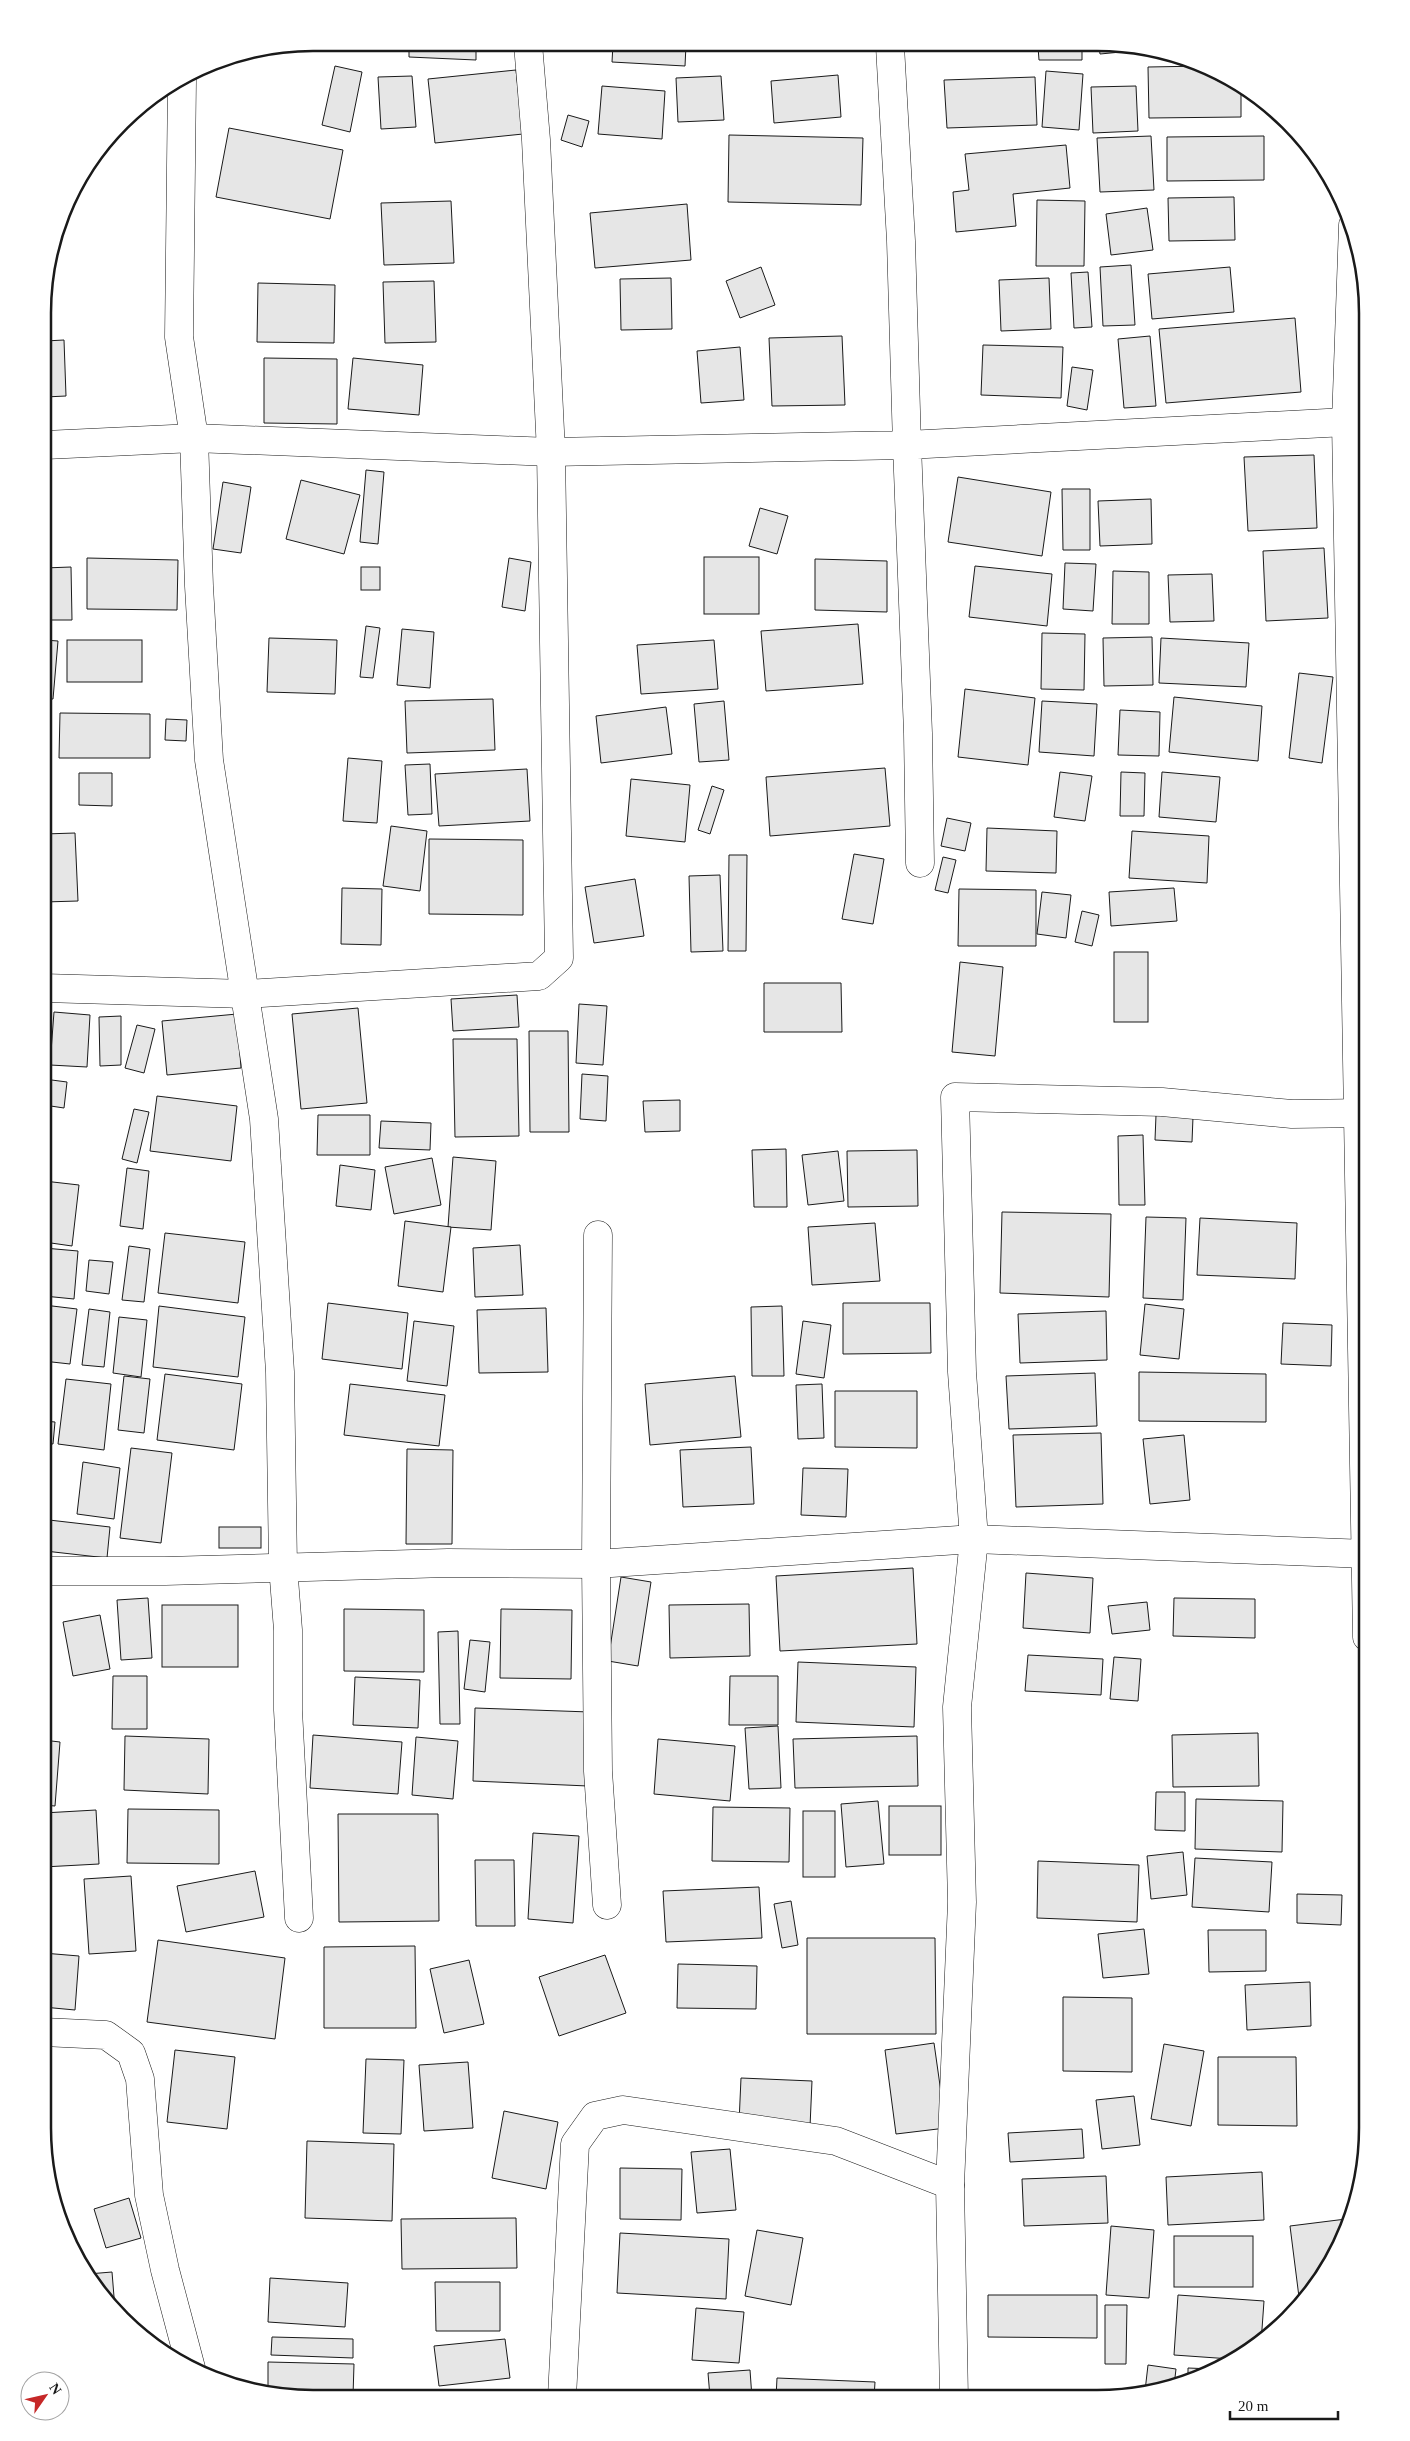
<svg xmlns="http://www.w3.org/2000/svg" width="1410" height="2441" viewBox="0 0 1410 2441" font-family="'Times New Roman',serif">
<style>
.building{fill:#e6e6e6;stroke:#1a1a1a}
.lines{fill:none;stroke-linecap:round;stroke-linejoin:round}
.street-casing{stroke:#1a1a1a;stroke-width:29}
.street{stroke:#fff;stroke-width:28}
.rim{fill:none;stroke:#1a1a1a;stroke-width:2.5}
</style>
<rect width="100%" height="100%" fill="#fff"/>
<g class="building">
<polygon points="409,43 476,44 476,60 409,57"/>
<polygon points="613,44 686,45 685,66 612,62"/>
<polygon points="1038,47 1082,47 1082,60 1039,60"/>
<polygon points="1099,47 1142,48 1142,50 1100,54"/>
<polygon points="335,66 362,72 350,132 322,125"/>
<polygon points="1204,66 1217,70 1241,87 1241,117 1149,118 1148,67"/>
<polygon points="516,70 523,134 435,143 428,79"/>
<polygon points="1046,71 1083,74 1079,130 1042,127"/>
<polygon points="838,75 841,117 774,123 771,81"/>
<polygon points="412,76 416,127 381,129 378,77"/>
<polygon points="721,76 724,120 678,122 676,78"/>
<polygon points="1035,77 1037,125 947,128 944,80"/>
<polygon points="602,86 665,91 662,139 598,134"/>
<polygon points="1136,86 1138,131 1093,133 1091,87"/>
<polygon points="568,115 589,121 582,147 561,140"/>
<polygon points="229,128 343,150 330,219 216,197"/>
<polygon points="729,135 863,138 861,205 728,202"/>
<polygon points="1151,136 1154,190 1100,192 1097,138"/>
<polygon points="1264,136 1264,180 1167,181 1167,137"/>
<polygon points="1066,145 1070,188 1013,194 1016,226 956,232 953,192 969,190 965,154"/>
<polygon points="1234,197 1235,240 1169,241 1168,198"/>
<polygon points="1037,200 1085,201 1084,266 1036,266"/>
<polygon points="451,201 454,263 384,265 381,203"/>
<polygon points="687,204 691,260 595,268 590,213"/>
<polygon points="1147,208 1153,250 1111,255 1106,214"/>
<polygon points="1131,265 1135,325 1103,326 1100,267"/>
<polygon points="761,267 775,305 740,318 726,281"/>
<polygon points="1230,267 1234,312 1152,319 1148,274"/>
<polygon points="1088,272 1092,327 1074,328 1071,273"/>
<polygon points="671,278 672,329 621,330 620,279"/>
<polygon points="1049,278 1051,329 1001,331 999,280"/>
<polygon points="434,281 436,342 385,343 383,282"/>
<polygon points="258,283 335,285 334,343 257,342"/>
<polygon points="1295,318 1301,392 1166,403 1159,329"/>
<polygon points="842,336 845,405 772,406 769,338"/>
<polygon points="1150,336 1156,406 1124,408 1118,339"/>
<polygon points="64,340 66,396 45,397 45,341"/>
<polygon points="983,345 1063,347 1061,398 981,395"/>
<polygon points="740,347 744,400 701,403 697,351"/>
<polygon points="264,358 337,359 337,424 264,423"/>
<polygon points="353,358 423,365 419,415 348,409"/>
<polygon points="1072,367 1093,370 1087,410 1067,406"/>
<polygon points="1314,455 1317,528 1248,531 1244,457"/>
<polygon points="366,470 384,472 378,544 360,542"/>
<polygon points="958,477 1051,492 1042,556 948,542"/>
<polygon points="301,480 360,495 344,554 286,539"/>
<polygon points="223,482 251,487 241,553 213,549"/>
<polygon points="1062,489 1090,489 1090,550 1063,550"/>
<polygon points="1151,499 1152,544 1100,546 1098,501"/>
<polygon points="760,508 788,516 777,554 749,546"/>
<polygon points="1324,548 1328,618 1266,621 1263,551"/>
<rect x="704" y="557" width="55" height="57"/>
<polygon points="87,558 178,560 177,610 87,609"/>
<polygon points="509,558 531,562 525,611 502,607"/>
<polygon points="815,559 887,561 887,612 815,610"/>
<polygon points="1065,563 1096,564 1093,611 1063,609"/>
<polygon points="975,566 1052,574 1047,626 969,617"/>
<polygon points="71,567 72,620 44,620 44,568"/>
<rect x="361" y="567" width="19" height="23"/>
<polygon points="1113,571 1149,572 1149,624 1112,624"/>
<polygon points="1212,574 1214,621 1170,622 1168,575"/>
<polygon points="858,624 863,684 766,691 761,631"/>
<polygon points="366,626 380,628 373,678 360,677"/>
<polygon points="402,629 434,632 430,688 397,685"/>
<polygon points="1042,633 1085,634 1084,690 1041,689"/>
<polygon points="1152,637 1153,685 1104,686 1103,638"/>
<polygon points="269,638 337,640 335,694 267,692"/>
<polygon points="1161,638 1249,643 1246,687 1159,683"/>
<polygon points="44,640 58,641 53,699 44,699"/>
<rect x="67" y="640" width="75" height="42"/>
<polygon points="714,640 718,689 641,694 637,645"/>
<polygon points="1299,673 1333,677 1322,763 1289,758"/>
<polygon points="965,689 1035,698 1028,765 958,757"/>
<polygon points="1174,697 1262,706 1258,761 1169,752"/>
<polygon points="493,699 495,750 407,753 405,701"/>
<polygon points="724,701 729,760 699,762 694,704"/>
<polygon points="1042,701 1097,704 1094,756 1039,752"/>
<polygon points="666,707 672,754 601,763 596,716"/>
<polygon points="1120,710 1160,712 1159,756 1118,755"/>
<polygon points="60,713 150,714 150,758 59,758"/>
<polygon points="166,719 187,720 186,741 165,740"/>
<polygon points="348,758 382,761 377,823 343,821"/>
<polygon points="430,764 432,814 408,815 405,765"/>
<polygon points="885,768 890,826 770,836 766,777"/>
<polygon points="527,769 530,821 439,826 435,774"/>
<polygon points="1060,772 1092,776 1085,821 1054,817"/>
<polygon points="1121,772 1145,773 1144,816 1120,816"/>
<polygon points="1162,772 1220,777 1216,822 1159,817"/>
<polygon points="79,773 112,773 112,806 79,805"/>
<polygon points="631,779 690,785 685,842 626,836"/>
<polygon points="712,786 724,790 710,834 698,830"/>
<polygon points="947,818 971,823 965,851 941,846"/>
<polygon points="391,826 427,831 420,891 383,886"/>
<polygon points="987,828 1057,831 1056,873 986,871"/>
<polygon points="1132,831 1209,836 1207,883 1129,878"/>
<polygon points="75,833 78,901 44,902 44,834"/>
<polygon points="429,839 523,840 523,915 429,914"/>
<polygon points="854,854 884,859 873,924 842,919"/>
<polygon points="729,855 747,855 746,951 728,951"/>
<polygon points="943,857 956,860 948,893 935,890"/>
<polygon points="720,875 723,951 691,952 689,876"/>
<polygon points="635,879 644,936 594,943 585,887"/>
<polygon points="342,888 382,889 381,945 341,944"/>
<polygon points="1174,888 1177,921 1111,926 1109,892"/>
<polygon points="959,889 1036,890 1036,946 958,946"/>
<polygon points="1042,892 1071,895 1066,938 1037,934"/>
<polygon points="1082,911 1099,915 1092,946 1075,942"/>
<rect x="1114" y="952" width="34" height="70"/>
<polygon points="960,962 1003,967 995,1056 952,1052"/>
<polygon points="764,983 841,983 842,1032 764,1032"/>
<polygon points="517,995 519,1027 453,1031 451,999"/>
<polygon points="579,1004 607,1006 603,1065 576,1063"/>
<polygon points="358,1008 367,1103 301,1109 292,1014"/>
<polygon points="54,1012 90,1015 87,1067 50,1065"/>
<polygon points="237,1014 241,1068 167,1075 162,1021"/>
<polygon points="121,1016 121,1065 100,1066 99,1017"/>
<polygon points="137,1025 155,1029 144,1073 125,1068"/>
<polygon points="529,1031 568,1031 569,1132 530,1132"/>
<polygon points="453,1039 517,1039 519,1136 455,1137"/>
<polygon points="582,1074 608,1076 606,1121 580,1119"/>
<polygon points="44,1079 67,1082 64,1108 44,1105"/>
<polygon points="157,1096 237,1106 231,1161 150,1151"/>
<polygon points="680,1100 680,1131 645,1132 643,1101"/>
<polygon points="134,1109 149,1112 137,1163 122,1159"/>
<polygon points="318,1115 370,1115 370,1155 317,1155"/>
<polygon points="1156,1115 1193,1117 1192,1142 1155,1140"/>
<polygon points="381,1121 431,1123 430,1150 379,1148"/>
<polygon points="1143,1135 1145,1205 1119,1205 1118,1136"/>
<polygon points="786,1149 787,1207 754,1207 752,1150"/>
<polygon points="917,1150 918,1206 848,1207 847,1151"/>
<polygon points="838,1151 844,1201 808,1205 802,1155"/>
<polygon points="453,1157 496,1161 491,1230 448,1227"/>
<polygon points="432,1158 441,1205 394,1214 385,1167"/>
<polygon points="340,1165 375,1170 371,1210 336,1206"/>
<polygon points="127,1168 149,1171 143,1229 120,1226"/>
<polygon points="44,1181 79,1185 72,1246 44,1242"/>
<polygon points="1002,1212 1111,1214 1109,1297 1000,1293"/>
<polygon points="1146,1217 1186,1218 1183,1300 1143,1298"/>
<polygon points="1200,1218 1297,1223 1295,1279 1197,1275"/>
<polygon points="405,1221 451,1227 443,1292 398,1286"/>
<polygon points="875,1223 880,1281 812,1285 808,1227"/>
<polygon points="165,1233 245,1242 238,1303 158,1293"/>
<polygon points="520,1245 523,1295 475,1297 473,1248"/>
<polygon points="129,1246 150,1249 144,1302 122,1300"/>
<polygon points="44,1248 78,1251 74,1299 44,1296"/>
<polygon points="89,1260 113,1262 109,1294 86,1291"/>
<polygon points="328,1303 408,1313 402,1369 322,1359"/>
<polygon points="843,1303 930,1303 931,1353 843,1354"/>
<polygon points="1145,1304 1184,1309 1179,1359 1140,1355"/>
<polygon points="44,1305 77,1309 70,1364 43,1361"/>
<polygon points="159,1306 245,1317 238,1377 153,1367"/>
<polygon points="782,1306 784,1376 752,1376 751,1307"/>
<polygon points="546,1308 548,1372 479,1373 477,1310"/>
<polygon points="89,1309 110,1312 104,1367 82,1365"/>
<polygon points="1106,1311 1107,1360 1020,1363 1018,1314"/>
<polygon points="119,1317 147,1320 141,1377 113,1373"/>
<polygon points="414,1321 454,1326 447,1386 407,1381"/>
<polygon points="803,1321 831,1325 824,1378 796,1374"/>
<polygon points="1283,1323 1332,1325 1331,1366 1281,1364"/>
<polygon points="1139,1372 1266,1374 1266,1422 1139,1421"/>
<polygon points="1095,1373 1097,1426 1009,1429 1006,1376"/>
<polygon points="165,1374 242,1384 234,1450 157,1440"/>
<polygon points="124,1376 150,1379 144,1433 118,1430"/>
<polygon points="735,1376 741,1437 650,1445 645,1384"/>
<polygon points="66,1379 111,1384 104,1450 58,1444"/>
<polygon points="350,1384 445,1395 439,1446 344,1435"/>
<polygon points="822,1384 824,1438 798,1439 796,1385"/>
<polygon points="835,1391 917,1391 917,1448 835,1447"/>
<polygon points="43,1421 55,1422 53,1444 43,1443"/>
<polygon points="1101,1433 1103,1504 1016,1507 1013,1435"/>
<polygon points="1184,1435 1190,1500 1150,1504 1143,1439"/>
<polygon points="751,1447 754,1504 683,1507 680,1450"/>
<polygon points="131,1448 172,1453 161,1543 120,1538"/>
<polygon points="407,1449 453,1450 452,1544 406,1544"/>
<polygon points="83,1462 120,1468 114,1519 77,1514"/>
<polygon points="803,1468 848,1469 846,1517 801,1515"/>
<polygon points="49,1520 110,1527 107,1558 45,1551"/>
<rect x="219" y="1527" width="42" height="21"/>
<polygon points="913,1568 917,1644 780,1651 776,1576"/>
<polygon points="1026,1573 1093,1578 1090,1633 1023,1628"/>
<polygon points="621,1577 651,1582 638,1666 608,1661"/>
<polygon points="148,1598 152,1658 121,1660 117,1600"/>
<polygon points="1174,1598 1255,1599 1255,1638 1173,1636"/>
<polygon points="1147,1602 1150,1630 1112,1634 1108,1606"/>
<polygon points="749,1604 750,1656 670,1658 669,1605"/>
<rect x="162" y="1605" width="76" height="62"/>
<polygon points="344,1609 424,1610 424,1672 344,1671"/>
<polygon points="501,1609 572,1610 571,1679 500,1678"/>
<polygon points="100,1615 110,1669 73,1676 63,1622"/>
<polygon points="458,1631 460,1724 440,1724 438,1632"/>
<polygon points="470,1640 490,1642 485,1692 464,1689"/>
<polygon points="1028,1655 1103,1659 1101,1695 1025,1691"/>
<polygon points="1114,1657 1141,1659 1138,1701 1110,1699"/>
<polygon points="798,1662 916,1667 914,1727 796,1722"/>
<polygon points="113,1676 147,1676 147,1729 112,1729"/>
<polygon points="730,1676 778,1676 778,1725 729,1725"/>
<polygon points="355,1677 420,1680 418,1728 353,1725"/>
<polygon points="475,1708 590,1712 588,1786 473,1781"/>
<polygon points="778,1726 781,1788 749,1789 745,1728"/>
<polygon points="1258,1733 1259,1786 1173,1787 1172,1735"/>
<polygon points="313,1735 402,1742 398,1794 310,1788"/>
<polygon points="125,1736 209,1739 208,1794 124,1790"/>
<polygon points="917,1736 918,1786 795,1788 793,1739"/>
<polygon points="416,1737 458,1741 453,1799 412,1795"/>
<polygon points="658,1739 735,1746 730,1801 654,1794"/>
<polygon points="43,1740 60,1742 55,1806 43,1805"/>
<polygon points="1156,1792 1185,1792 1185,1831 1155,1830"/>
<polygon points="1196,1799 1283,1801 1282,1852 1195,1849"/>
<polygon points="878,1801 884,1864 846,1867 841,1804"/>
<rect x="889" y="1806" width="52" height="49"/>
<polygon points="713,1807 790,1808 789,1862 712,1861"/>
<polygon points="128,1809 219,1810 219,1864 127,1863"/>
<polygon points="96,1810 99,1864 43,1867 43,1813"/>
<rect x="803" y="1811" width="32" height="66"/>
<polygon points="338,1814 438,1814 439,1921 339,1922"/>
<polygon points="533,1833 579,1836 573,1923 528,1919"/>
<polygon points="1183,1852 1187,1895 1151,1899 1147,1856"/>
<polygon points="1195,1858 1272,1862 1269,1912 1192,1907"/>
<polygon points="475,1860 514,1860 515,1926 476,1926"/>
<polygon points="1038,1861 1139,1865 1137,1922 1037,1918"/>
<polygon points="255,1871 264,1917 186,1932 177,1886"/>
<polygon points="131,1876 136,1951 89,1954 84,1879"/>
<polygon points="759,1887 762,1938 666,1942 663,1891"/>
<polygon points="1297,1894 1342,1895 1341,1925 1297,1923"/>
<polygon points="791,1901 798,1945 782,1948 774,1904"/>
<polygon points="1144,1929 1149,1974 1103,1978 1098,1934"/>
<polygon points="1208,1930 1266,1930 1266,1971 1209,1972"/>
<polygon points="807,1938 935,1938 936,2034 807,2034"/>
<polygon points="158,1940 285,1958 275,2039 147,2022"/>
<polygon points="415,1946 416,2028 324,2028 324,1947"/>
<polygon points="43,1953 79,1956 75,2010 43,2007"/>
<polygon points="605,1955 626,2013 559,2036 539,1977"/>
<polygon points="469,1960 484,2024 444,2033 430,1969"/>
<polygon points="678,1964 757,1966 756,2009 677,2008"/>
<polygon points="1310,1982 1311,2026 1247,2030 1245,1985"/>
<polygon points="1063,1997 1132,1998 1132,2072 1063,2071"/>
<polygon points="934,2043 946,2128 896,2134 885,2050"/>
<polygon points="1164,2044 1204,2051 1191,2126 1151,2119"/>
<polygon points="175,2050 235,2057 227,2129 167,2122"/>
<polygon points="1218,2057 1296,2057 1297,2126 1218,2125"/>
<polygon points="366,2059 404,2060 401,2134 363,2133"/>
<polygon points="468,2062 473,2128 424,2131 419,2065"/>
<polygon points="741,2078 812,2081 810,2127 739,2123"/>
<polygon points="1134,2096 1140,2145 1102,2149 1096,2100"/>
<polygon points="504,2111 558,2122 546,2189 492,2178"/>
<polygon points="1082,2129 1084,2158 1010,2162 1008,2133"/>
<polygon points="307,2141 394,2144 392,2221 305,2218"/>
<polygon points="730,2149 736,2210 697,2213 691,2152"/>
<polygon points="620,2168 682,2169 681,2220 620,2219"/>
<polygon points="1262,2172 1264,2220 1168,2225 1166,2177"/>
<polygon points="1106,2176 1108,2223 1024,2226 1022,2179"/>
<polygon points="129,2198 141,2238 106,2248 94,2209"/>
<polygon points="516,2218 517,2268 402,2269 401,2219"/>
<polygon points="1346,2219 1347,2231 1311,2293 1300,2305 1290,2226"/>
<polygon points="1111,2226 1154,2230 1149,2298 1106,2295"/>
<polygon points="757,2230 803,2238 791,2305 745,2296"/>
<polygon points="620,2233 729,2239 726,2299 617,2293"/>
<rect x="1174" y="2236" width="79" height="51"/>
<polygon points="112,2272 115,2309 98,2293 88,2274"/>
<polygon points="270,2278 348,2283 345,2327 268,2322"/>
<polygon points="435,2282 500,2282 500,2331 436,2331"/>
<polygon points="988,2295 1097,2295 1097,2338 988,2337"/>
<polygon points="1178,2295 1264,2301 1261,2343 1231,2359 1174,2355"/>
<polygon points="1105,2305 1127,2305 1126,2364 1105,2364"/>
<polygon points="696,2308 744,2312 739,2363 692,2360"/>
<polygon points="272,2337 353,2339 353,2358 271,2355"/>
<polygon points="505,2339 510,2378 439,2386 434,2346"/>
<polygon points="268,2362 354,2364 353,2396 268,2394"/>
<polygon points="1148,2365 1176,2369 1174,2386 1145,2391"/>
<polygon points="1188,2368 1213,2369 1188,2382"/>
<polygon points="750,2370 752,2398 710,2397 708,2373"/>
<polygon points="777,2378 875,2382 874,2398 776,2398"/>
</g>
<g class="lines">
<g class="street-casing">
<g id="street">
<polyline points="182,80 179,337 194,438 199,586 209,760 264,1119 280,1372 283,1566 288,1630 288,1710 299,1918"/>
<polyline points="1353,225 1346,422 1367,1637"/>
<polyline points="45,445 194,438 551,452 907,445 901,241 890,46"/>
<polyline points="920,863 918,733 907,445 1346,422"/>
<polyline points="44,988 246,994 539,976 559,958 551,452 536,140 528,44"/>
<polyline points="598,1235 596,1564 598,1771 607,1905"/>
<polyline points="43,1571 165,1571 448,1563 596,1564 974,1539 1367,1554"/>
<polyline points="43,2032 106,2035 131,2053 140,2079 149,2195 165,2270 191,2368"/>
<polyline points="562,2397 575,2144 595,2116 623,2110 836,2141 950,2185"/>
<polyline points="954,2398 950,2185 962,1902 957,1707 974,1539 962,1372 955,1097 1162,1102 1292,1114 1367,1113"/>
</g>
</g>
<use href="#street" class="street"/>
</g>
<path d="M0 0H1410V2441H0ZM313 51H1097A262 262 0 0 1 1359 313V2128A262 262 0 0 1 1097 2390H313A262 262 0 0 1 51 2128V313A262 262 0 0 1 313 51Z" fill="#fff" fill-rule="evenodd"/>
<path class="rim" d="M313 51H1097A262 262 0 0 1 1359 313V2128A262 262 0 0 1 1097 2390H313A262 262 0 0 1 51 2128V313A262 262 0 0 1 313 51Z"/>
<g transform="translate(45 2396) rotate(56)"><circle r="24" fill="#ffffff" stroke="#a3a3a3"/>
<path d="M0-4L9 19L0 12L-9 19Z" fill="#c62828"/>
<text y="-8" font-size="14" font-weight="bold" text-anchor="middle" fill="#1a1a1a">N</text>
</g>
<path d="M1230 2411v8h108v-8" fill="none" stroke="#1a1a1a" stroke-width="2.5"/>
<text x="1238" y="2411" font-size="15" fill="#1a1a1a" stroke="#ffffff" stroke-width="4" paint-order="stroke">20 m</text>
</svg>
